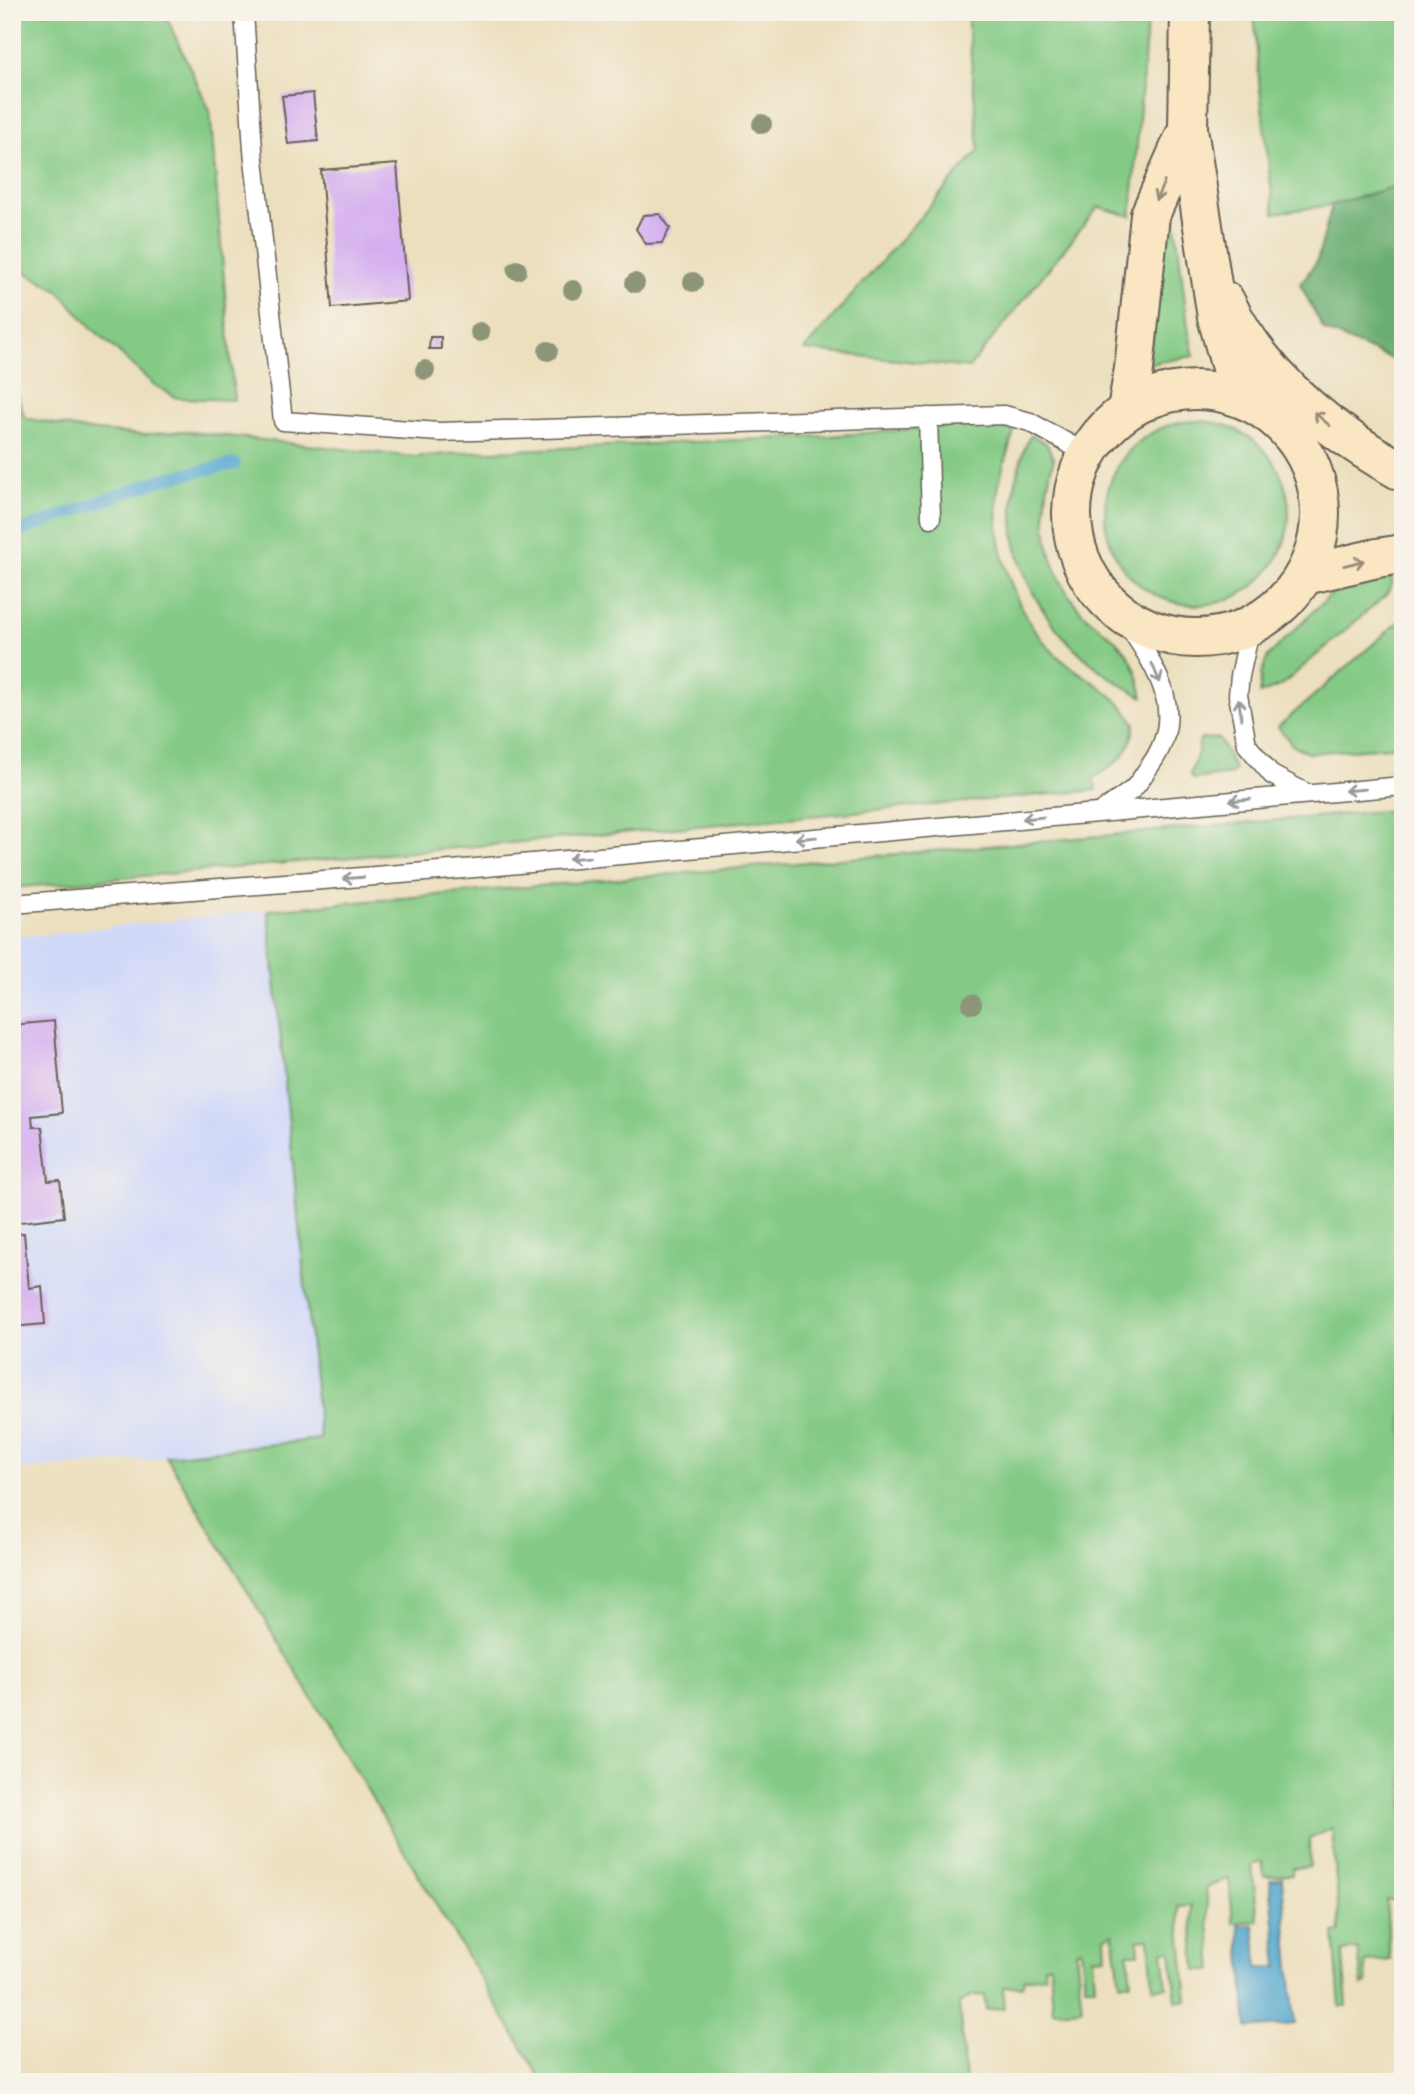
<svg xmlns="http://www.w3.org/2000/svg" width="1415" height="2094" font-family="Cardo,serif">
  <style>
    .built { fill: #d1d9f9 }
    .green { fill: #84ca85; stroke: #507350; stroke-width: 2 }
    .forest { fill: #6bae72; stroke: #446547; stroke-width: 2 }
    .water { fill: #54a7cf; stroke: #386276; stroke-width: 2 }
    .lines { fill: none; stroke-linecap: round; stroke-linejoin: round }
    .stream { stroke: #54a7cf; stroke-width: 12 }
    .building { fill: #d4adf0 }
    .service-casing { stroke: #656055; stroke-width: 21 }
    .secondary-casing { stroke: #656055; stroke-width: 42 }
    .service { stroke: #fff; stroke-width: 18 }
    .secondary { stroke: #fbe6c3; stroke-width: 38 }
    .tree { fill: #8d9579 }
    .oneway { stroke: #978b78 }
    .oneway2 { stroke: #999 }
  </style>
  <rect width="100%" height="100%" fill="#f7f3e8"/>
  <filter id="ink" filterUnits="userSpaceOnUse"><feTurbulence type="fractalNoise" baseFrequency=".0143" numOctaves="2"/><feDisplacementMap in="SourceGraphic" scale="14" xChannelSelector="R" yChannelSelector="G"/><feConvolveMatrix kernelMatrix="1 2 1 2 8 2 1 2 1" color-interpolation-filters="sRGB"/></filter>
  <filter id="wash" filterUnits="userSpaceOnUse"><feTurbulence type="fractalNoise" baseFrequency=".00686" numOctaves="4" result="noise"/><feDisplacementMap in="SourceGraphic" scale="28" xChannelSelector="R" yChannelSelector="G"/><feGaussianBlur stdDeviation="1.57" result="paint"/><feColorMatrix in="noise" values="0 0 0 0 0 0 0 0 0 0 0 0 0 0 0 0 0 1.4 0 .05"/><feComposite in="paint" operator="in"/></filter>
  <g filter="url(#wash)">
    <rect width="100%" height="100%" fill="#ecdfbe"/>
    <path class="built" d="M268 910 320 1440 151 1459 12 1470V938Z"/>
    <g class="green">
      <path d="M12 12H164L210 111 234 400 177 398 153 384 92 328 58 290 20 269 12 267Z"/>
      <path d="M967 12H1148L1131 216 1098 207 969 368 804 350 979 150Z"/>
      <path d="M1254 12H1403V184L1332 205 1274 213 1259 81Z"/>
      <path d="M1175 218 1188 328 1194 356 1148 364 1169 219Z"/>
      <path d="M12 377 25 418 85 430 144 435 182 431 415 457 470 452 829 436 987 423 1014 431C1008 454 997 479 997 503 997 557 1016 616 1055 654 1074 672 1100 683 1118 702 1125 708 1130 716 1135 723 1130 755 1120 762 1093 778L1097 790 12 888Z"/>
      <circle cx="1197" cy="513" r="92"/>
      <path d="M1031 435 1046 443 1054 458C1038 511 1043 569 1082 612 1093 624 1108 632 1119 644 1134 659 1139 677 1143 697 1060 655 996 572 1017 475 1021 461 1023 447 1031 435Z"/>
      <path d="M1392 575V585L1386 595 1282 685 1260 694 1261 674 1268 656 1326 599 1338 589 1360 578Z"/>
      <path d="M1403 618V746L1308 753 1292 745 1278 727Z"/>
      <path d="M1219 738 1235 770 1232 774 1193 779 1190 774 1197 756 1200 739Z"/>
      <path d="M1403 809V1945H1400L1395 1900H1386L1390 1960 1365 1962 1367 1983 1362 1985 1358 1949 1343 1951 1347 2007H1340L1334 1933 1340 1932 1332 1828 1309 1839 1310 1867 1292 1868V1875L1264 1876 1262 1861 1252 1865 1258 1921 1233 1923 1229 1878 1206 1888 1213 1970H1196L1191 1905 1178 1906 1187 2001H1176L1171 1951H1163L1167 1987 1153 1988 1149 1939 1138 1940 1139 1954H1128L1131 1983H1120L1113 1933 1105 1937 1106 1956 1093 1957 1095 1986H1085L1081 1949 1076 1951 1082 2009 1053 2011 1050 1964 1044 1966 1045 1976 1024 1979 1022 1986 1003 1987 1004 2008 986 2010 984 1995 971 1996 959 2004 965 2082H543L166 1456 320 1439 268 910Z"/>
    </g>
    <path class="forest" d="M1403 184V364L1324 330 1300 284 1317 261 1332 205Z"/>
    <path class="water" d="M1282 1878 1295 2024 1247 2028 1239 1926 1254 1925 1258 1967H1278L1270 1880Z"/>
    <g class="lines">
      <path class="stream" d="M12 534 166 478 235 464"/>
    </g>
    <g id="blocks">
      <g class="building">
        <path d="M313 93 318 141 288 144 282 96Z"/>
        <path d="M397 164 408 301 332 308 321 170Z"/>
        <path d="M660 214 670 228 662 243 646 244 636 229 643 215Z"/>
        <path d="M430 337H441V349H429Z"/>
        <path d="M54 1021 62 1113 32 1116 33 1127H42L48 1181 60 1180 64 1217 12 1223V1025Z"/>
        <path d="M24 1233 29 1288 42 1286 45 1324 12 1327V1234Z"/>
      </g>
    </g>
  </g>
  <g filter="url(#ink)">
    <use href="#blocks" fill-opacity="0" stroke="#656055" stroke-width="2"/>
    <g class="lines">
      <g class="service-casing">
        <g id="service">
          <path d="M244 12 253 150 283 421 439 432 1004 415 1030 422 1087 454"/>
          <path d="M928 417 931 518"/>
          <path d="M1251 626 1240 676 1238 695 1247 745 1272 775 1308 794"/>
          <path d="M1102 811C1112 804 1123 797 1133 789 1139 783 1144 774 1149 767 1191 711 1153 664 1121 615"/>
          <path d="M12 904 452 870 1403 786"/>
        </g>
      </g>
      <g class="secondary-casing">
        <g id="secondary">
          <path d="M1190 12 1188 129 1217 317 1231 368 1245 398"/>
          <path d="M1225 301C1261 376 1327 430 1399 470"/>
          <circle cx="1196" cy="514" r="124"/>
          <path d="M1127 410 1134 369 1150 215 1188 129"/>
          <path d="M1305 575 1377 558 1403 554"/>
        </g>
      </g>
      <use href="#service" class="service"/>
      <use href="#secondary" class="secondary"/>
    </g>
    <g class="tree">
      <circle cx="762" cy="124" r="10"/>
      <circle cx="517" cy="270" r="10"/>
      <circle cx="693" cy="282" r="10"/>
      <circle cx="635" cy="283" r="10"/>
      <circle cx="573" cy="290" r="10"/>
      <circle cx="480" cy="332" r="10"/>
      <circle cx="548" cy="351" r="10"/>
      <circle cx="425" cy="370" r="10"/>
      <circle cx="972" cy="1004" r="10"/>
    </g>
    <defs><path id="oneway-shaft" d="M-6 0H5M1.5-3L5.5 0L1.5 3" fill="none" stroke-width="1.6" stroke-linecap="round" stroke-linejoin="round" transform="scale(1.75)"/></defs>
    <g class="oneway">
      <use href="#oneway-shaft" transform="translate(1160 191) rotate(114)"/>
      <use href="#oneway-shaft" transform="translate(1322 419) rotate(-140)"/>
      <use href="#oneway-shaft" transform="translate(1354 563) rotate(-14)"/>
    </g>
    <g class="oneway2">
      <use href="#oneway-shaft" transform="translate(1156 673) rotate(67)"/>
      <use href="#oneway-shaft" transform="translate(1240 709) rotate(-97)"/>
      <use href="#oneway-shaft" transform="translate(1355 790) rotate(175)"/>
      <use href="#oneway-shaft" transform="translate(1240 800) rotate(175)"/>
      <use href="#oneway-shaft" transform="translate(1033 818) rotate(175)"/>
      <use href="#oneway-shaft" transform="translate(806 838) rotate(175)"/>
      <use href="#oneway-shaft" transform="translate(579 858) rotate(175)"/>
      <use href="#oneway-shaft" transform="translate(353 878) rotate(176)"/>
    </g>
  </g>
  <rect width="1415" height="2094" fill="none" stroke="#f7f3e8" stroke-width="42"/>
</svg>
